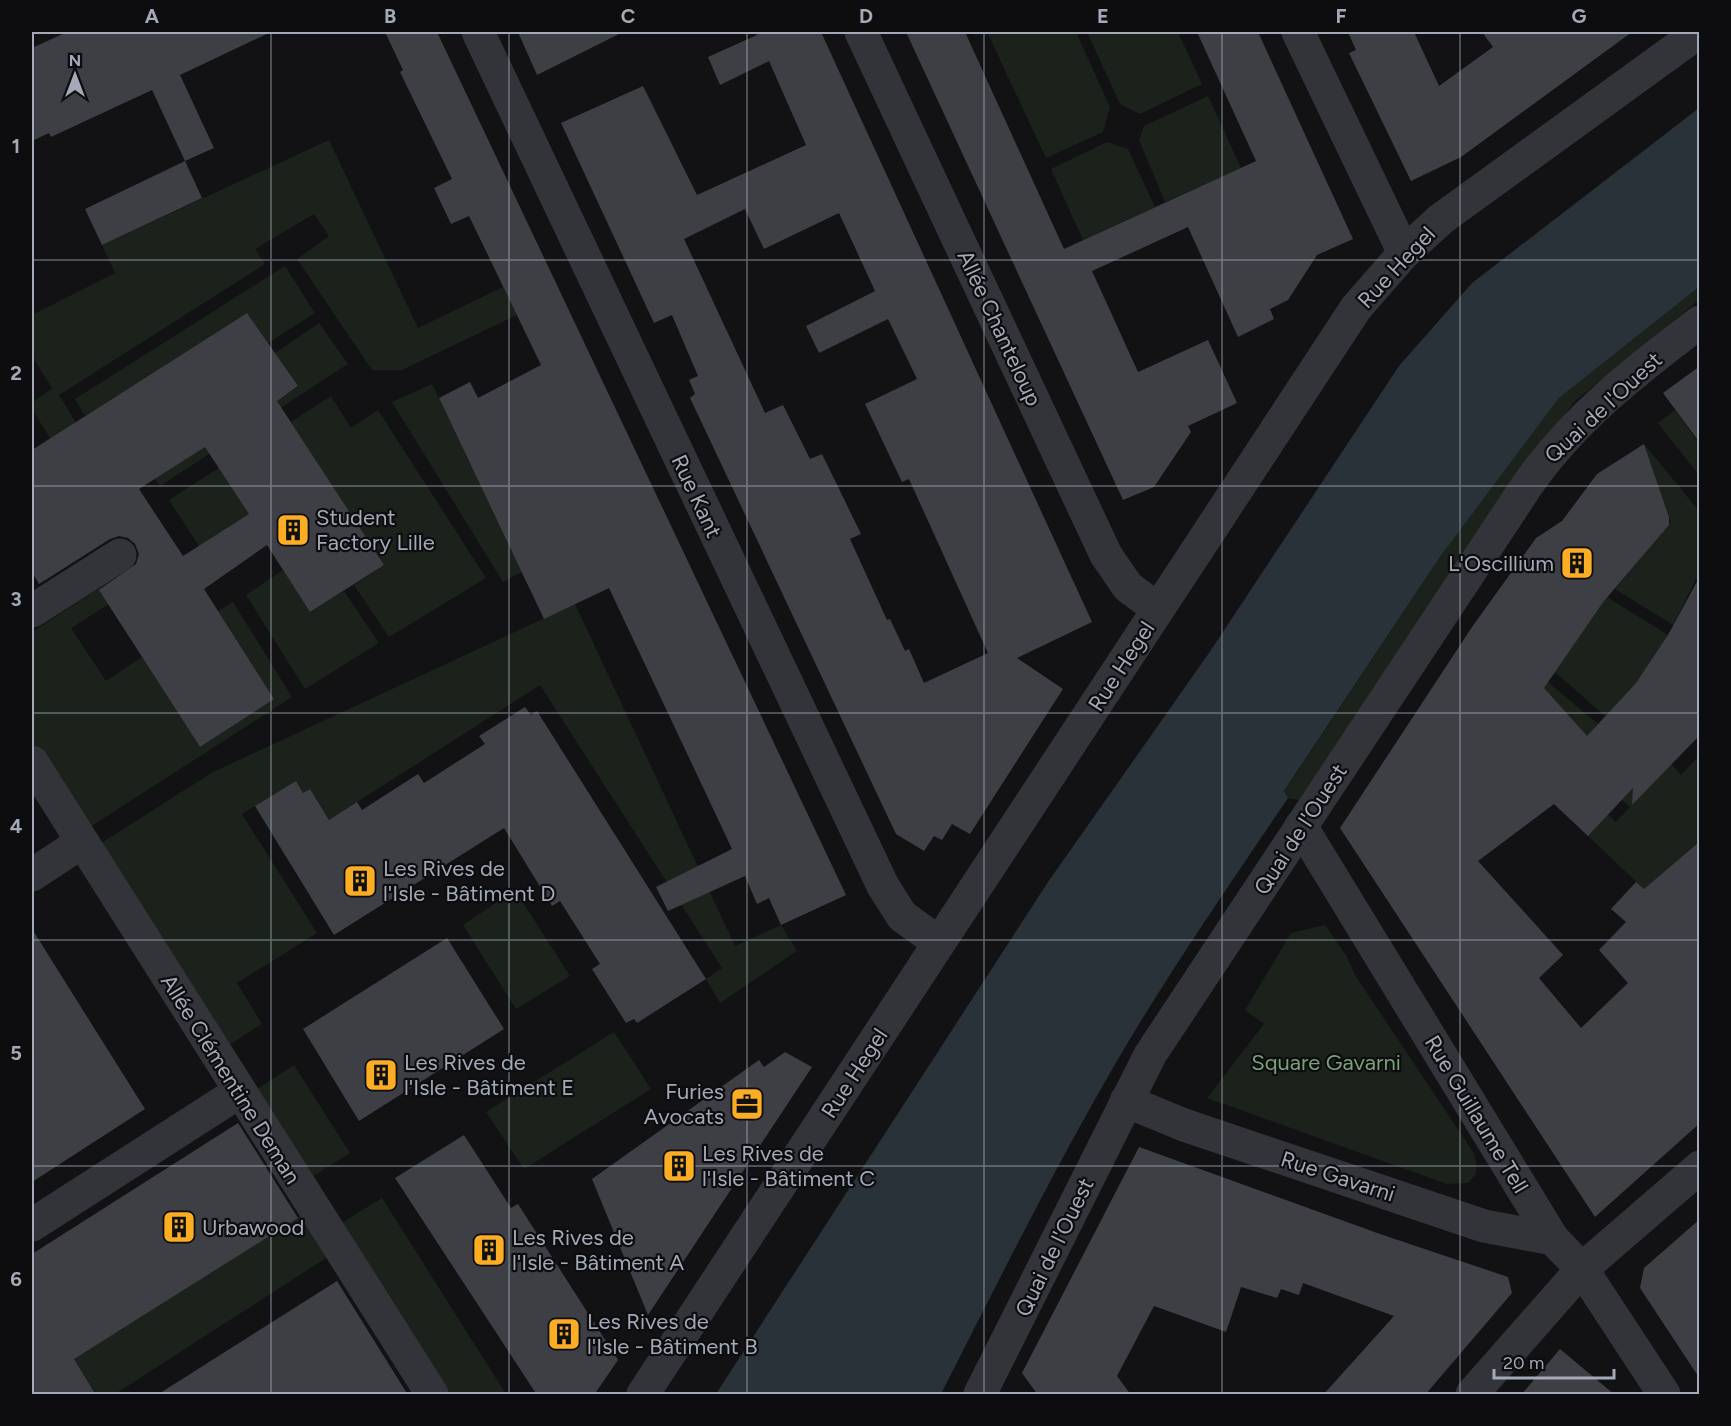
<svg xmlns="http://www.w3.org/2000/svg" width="1731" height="1426" font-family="Figtree,sans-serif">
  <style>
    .green { fill: #1a221b }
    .water { fill: #283238 }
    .building { fill: #3e3f44; fill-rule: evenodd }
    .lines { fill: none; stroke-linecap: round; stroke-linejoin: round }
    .minor { stroke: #333439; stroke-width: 33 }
    .grid { fill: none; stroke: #a3a9b6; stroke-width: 1.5; stroke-opacity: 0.55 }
    .labels { text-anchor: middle; stroke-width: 4.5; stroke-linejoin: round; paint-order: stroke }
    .street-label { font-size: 22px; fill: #a3a9b6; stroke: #0d0d0f }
    .poi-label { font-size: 22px; fill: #a3a9b6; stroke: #0d0d0f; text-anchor: start }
    .park-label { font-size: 22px; fill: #79a27a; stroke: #0d0d0f }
    .neatline { fill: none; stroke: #a3a9b6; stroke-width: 2 }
    .grid-label { font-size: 20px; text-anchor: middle; font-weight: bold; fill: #a3a9b6 }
  </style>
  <rect width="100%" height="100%" fill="#121214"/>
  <g class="green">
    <path d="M987 32H1076L1110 107 1103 132 1046 158Z"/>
    <path d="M1087 32H1178L1202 84 1140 114 1120 104Z"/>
    <path d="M1208 96 1241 168 1165 202 1139 140 1144 126Z"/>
    <path d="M329 140 418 328 503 287 517 315 402 370H372L297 259 329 236 314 214 255 249 265 264 59 395 84 436 59 453 32 409V403L52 388 32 356V315L115 273 102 245Z"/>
    <path d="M1107 142 1128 149 1155 207 1083 240 1051 169Z"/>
    <path d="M285 266 315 313 268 343 247 313 85 416 75 399Z"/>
    <path d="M1699 287V300L1574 402 1299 800 1288 798 1284 792 1440 557 1559 398Z"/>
    <path d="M319 323 348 364 160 486 155 479 298 387 275 353Z"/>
    <path d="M432 384 522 572 503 582 392 402Z"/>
    <path d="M331 396 351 428 378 410 486 578 389 637 354 585 384 565 296 431 249 514 199 546 169 500Z"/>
    <path d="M1675 410 1699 443V475L1658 423Z"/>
    <path d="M1644 444 1699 511V582L1696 579 1673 625 1615 589 1671 522Z"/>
    <path d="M129 569 139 585 71 628 106 681 142 657 200 747 274 699 218 611 233 602 292 697 87 829 32 742V632Z"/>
    <path d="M283 570 310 612 344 591 379 643 305 689 246 595Z"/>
    <path d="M1607 597 1668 635 1636 683 1606 717 1555 672Z"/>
    <path d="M575 604 735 946 781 925 797 951 720 1003 706 979 722 968 540 685 329 820 310 789 303 793 296 781 242 814 317 933 237 983 262 1024 227 1046 98 845 213 772Z"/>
    <path d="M1548 682 1598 724 1587 736 1516 726Z"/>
    <path d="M1699 756V841L1644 889 1588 836 1608 814 1616 822 1630 807 1622 800 1656 764H1671L1681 775Z"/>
    <path d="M515 890 570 976 516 1009 463 925Z"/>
    <path d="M1325 925 1346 955 1355 975 1473 1152C1478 1165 1479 1173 1468 1183L1447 1184 1207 1098 1264 1024 1245 1010 1291 933Z"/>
    <path d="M614 1032 651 1089 524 1169 486 1112Z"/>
    <path d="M294 1065 350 1153 313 1176 257 1089Z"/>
    <path d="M246 1117 334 1253 115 1394H96L50 1321 117 1332 300 1216 240 1122Z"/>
    <path d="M382 1198 506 1394H448L340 1224Z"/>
  </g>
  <path class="water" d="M1699 108V287L1559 398 1440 557 1284 791 1288 798C1232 881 1175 963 1124 1049 1058 1161 1000 1278 941 1394H716L1048 882 1209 653 1399 366 1472 283Z"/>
  <g class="building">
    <path d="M67 32H271L180 75 214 148 185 161 152 90 51 137 49 133 32 141V48Z"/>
    <path d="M385 32H437L846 895 781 925 769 898 757 904 745 876 668 911 656 887 732 849 609 588 544 619 439 398 470 382 478 398 541 365 469 216 451 224 434 188 452 179 400 72 403 70Z"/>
    <path d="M518 32H623L537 75Z"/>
    <path d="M756 32H821L1092 622 1017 658 1063 689 970 834 952 824 942 840 934 836 924 851 896 834 690 398 695 394 689 380 698 376 672 315 654 323 561 123 643 86 697 195 806 145 769 61 720 85 708 57 757 35ZM745 209 764 249 839 213 875 291 806 326 819 353 888 319 917 379 865 404 902 482 909 479 988 653 924 683 909 649 905 651 890 619 887 620 850 539 861 534 822 454 810 459 783 405 765 413 684 239Z"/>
    <path d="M906 32H965L1064 249 1256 161 1197 32H1258L1353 239 1317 255 1288 300 1270 309 1274 319 1238 337 1188 227 1092 271 1138 372 1208 340 1237 403 1188 426 1191 432 1154 487 1123 500Z"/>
    <path d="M1348 32H1414L1439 86 1493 47 1482 32H1632L1461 157 1411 181 1349 53 1356 50Z"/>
    <path d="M185 161 202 198 102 245 85 209Z"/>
    <path d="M247 313 298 386 277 401 384 565 310 612 267 545 204 589 274 699 200 747 99 590 136 564 139 554 135 544 128 538 119 536 110 539 39 584 32 572V450ZM205 447 249 514 183 556 139 489Z"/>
    <path d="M1700 366V443L1663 393Z"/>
    <path d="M1644 444 1669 517V525L1604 601 1544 688 1587 736 1636 683 1668 635 1700 576V735L1632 805 1633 788 1588 836 1554 804 1478 861 1563 955 1539 978 1581 1028 1628 983 1599 950 1626 922 1611 909 1636 882 1644 889 1700 841V1123L1595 1217 1340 828 1472 627 1536 538 1562 521 1597 474Z"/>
    <path d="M525 707 531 715 537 711 706 979 637 1023 634 1019 626 1023 592 969 600 964 560 901 552 906 504 828 334 935 255 806 296 781 303 793 310 789 329 820 357 802 362 810 418 774 424 783 485 744 479 736Z"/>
    <path d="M32 929 145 1109 32 1182Z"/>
    <path d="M447 938 504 1029 359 1121 303 1029Z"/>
    <path d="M785 1052 812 1067 648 1315 592 1179 759 1060 764 1067Z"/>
    <path d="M238 1123 298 1218 74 1359 96 1395H32V1254Z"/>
    <path d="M464 1135 511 1208 518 1204 618 1360 594 1395H537L395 1178Z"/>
    <path d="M1139 1147 1380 1234 1508 1277 1512 1293 1425 1395H1323L1394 1316 1303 1283 1299 1295 1281 1289 1277 1298 1241 1287 1226 1332 1154 1306 1117 1376 1131 1395H1038L1022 1373Z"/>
    <path d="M1700 1219V1379L1640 1288 1644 1268Z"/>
    <path d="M337 1281 408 1395H157Z"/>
    <path d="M1560 1349 1615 1395H1521Z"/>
  </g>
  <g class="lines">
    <g class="minor">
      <path d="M478 32 883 886 902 916 938 942"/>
      <path d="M861 32 1106 555 1128 587 1158 609"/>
      <path d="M1298 32 1404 253"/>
      <path d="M32 611 120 555"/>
      <path d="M32 762 432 1394"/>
      <path d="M1301 826 1553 1239 1582 1269 1664 1394"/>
      <path d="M32 875 82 842"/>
      <path d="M1126 1101 1184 1125 1484 1226 1553 1239"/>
      <path d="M32 1225 239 1092"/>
      <path d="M643 1394 1356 308 1404 253 1441 219 1699 32"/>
      <path d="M980 1394 1150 1055 1526 487C1572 420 1636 370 1700 322"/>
      <path d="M1472 1394 1582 1269 1700 1167"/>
    </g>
  </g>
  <path class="grid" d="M271 32V1394M509 32V1394M747 32V1394M984 32V1394M1222 32V1394M1460 32V1394M32 260H1700M32 486H1700M32 713H1700M32 940H1700M32 1166H1700"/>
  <defs>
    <g id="building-square" transform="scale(1.725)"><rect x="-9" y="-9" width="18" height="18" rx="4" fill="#fbad23" stroke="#0d0d0f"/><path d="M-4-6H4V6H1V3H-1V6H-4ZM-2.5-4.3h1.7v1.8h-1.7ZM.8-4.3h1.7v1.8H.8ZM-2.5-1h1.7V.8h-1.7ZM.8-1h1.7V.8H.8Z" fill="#111"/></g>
    <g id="office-square" transform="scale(1.725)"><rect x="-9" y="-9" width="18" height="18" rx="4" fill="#fbad23" stroke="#0d0d0f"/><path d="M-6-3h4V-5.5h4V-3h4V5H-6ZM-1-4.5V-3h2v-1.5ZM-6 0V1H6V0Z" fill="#111"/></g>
  </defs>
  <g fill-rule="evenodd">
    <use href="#building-square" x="293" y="530"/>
    <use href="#building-square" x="1577" y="563"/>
    <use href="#building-square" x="360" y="881"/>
    <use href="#building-square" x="381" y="1075"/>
    <use href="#office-square" x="747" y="1104"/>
    <use href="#building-square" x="679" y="1166"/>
    <use href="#building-square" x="179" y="1227"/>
    <use href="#building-square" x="489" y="1250"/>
    <use href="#building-square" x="564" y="1334"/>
  </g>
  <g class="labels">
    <g class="street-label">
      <text transform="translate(1396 267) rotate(-47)" y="8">Rue Hegel</text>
      <text transform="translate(1000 328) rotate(65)" y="8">Allée Chanteloup</text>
      <text transform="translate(1603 407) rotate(-43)" y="8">Quai de l'Ouest</text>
      <text transform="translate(697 496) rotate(65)" y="8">Rue Kant</text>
      <text transform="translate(1121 666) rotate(-57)" y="8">Rue Hegel</text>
      <text transform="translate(1300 829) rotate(-57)" y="8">Quai de l'Ouest</text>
      <text transform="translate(854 1073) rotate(-57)" y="8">Rue Hegel</text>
      <text transform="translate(231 1079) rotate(58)" y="8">Allée Clémentine Deman</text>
      <text transform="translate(1477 1114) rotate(59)" y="8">Rue Guillaume Tell</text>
      <text transform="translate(1338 1176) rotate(18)" y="8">Rue Gavarni</text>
      <text transform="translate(1054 1247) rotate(-64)" y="8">Quai de l'Ouest</text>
    </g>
    <g class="poi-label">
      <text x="316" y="525">Student<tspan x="316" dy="25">Factory Lille</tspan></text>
      <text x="1554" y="571" text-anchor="end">L'Oscillium</text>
      <text x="383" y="876">Les Rives de<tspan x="383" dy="25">l'Isle - Bâtiment D</tspan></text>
      <text x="404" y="1070">Les Rives de<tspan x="404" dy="25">l'Isle - Bâtiment E</tspan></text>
      <text x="724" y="1099" text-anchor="end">Furies<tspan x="724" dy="25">Avocats</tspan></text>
      <text x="702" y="1161">Les Rives de<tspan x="702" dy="25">l'Isle - Bâtiment C</tspan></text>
      <text x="202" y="1235">Urbawood</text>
      <text x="512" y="1245">Les Rives de<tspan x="512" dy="25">l'Isle - Bâtiment A</tspan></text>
      <text x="587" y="1329">Les Rives de<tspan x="587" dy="25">l'Isle - Bâtiment B</tspan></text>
    </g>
    <g class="park-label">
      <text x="1326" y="1070">Square Gavarni</text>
    </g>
  </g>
  <rect width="1731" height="1426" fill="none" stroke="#0d0d0f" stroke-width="66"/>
  <g transform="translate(75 75)" stroke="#0d0d0f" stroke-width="4.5" paint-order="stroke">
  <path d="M0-4.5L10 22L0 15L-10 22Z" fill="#a3a9b6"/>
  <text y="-9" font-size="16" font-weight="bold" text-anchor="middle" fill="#a3a9b6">N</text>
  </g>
  <path d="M1494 1369v9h120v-9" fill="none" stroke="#a3a9b6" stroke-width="3"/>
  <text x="1503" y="1369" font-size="18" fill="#a3a9b6" stroke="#0d0d0f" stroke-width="4.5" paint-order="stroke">20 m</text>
  <rect x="33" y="33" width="1665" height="1360" class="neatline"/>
  <g class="grid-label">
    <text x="152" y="23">A</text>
    <text x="390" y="23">B</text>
    <text x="628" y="23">C</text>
    <text x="866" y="23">D</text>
    <text x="1103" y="23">E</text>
    <text x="1341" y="23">F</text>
    <text x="1579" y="23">G</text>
    <text x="16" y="153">1</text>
    <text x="16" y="380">2</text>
    <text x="16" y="606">3</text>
    <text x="16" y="833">4</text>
    <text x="16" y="1060">5</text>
    <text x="16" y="1286">6</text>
  </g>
</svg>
